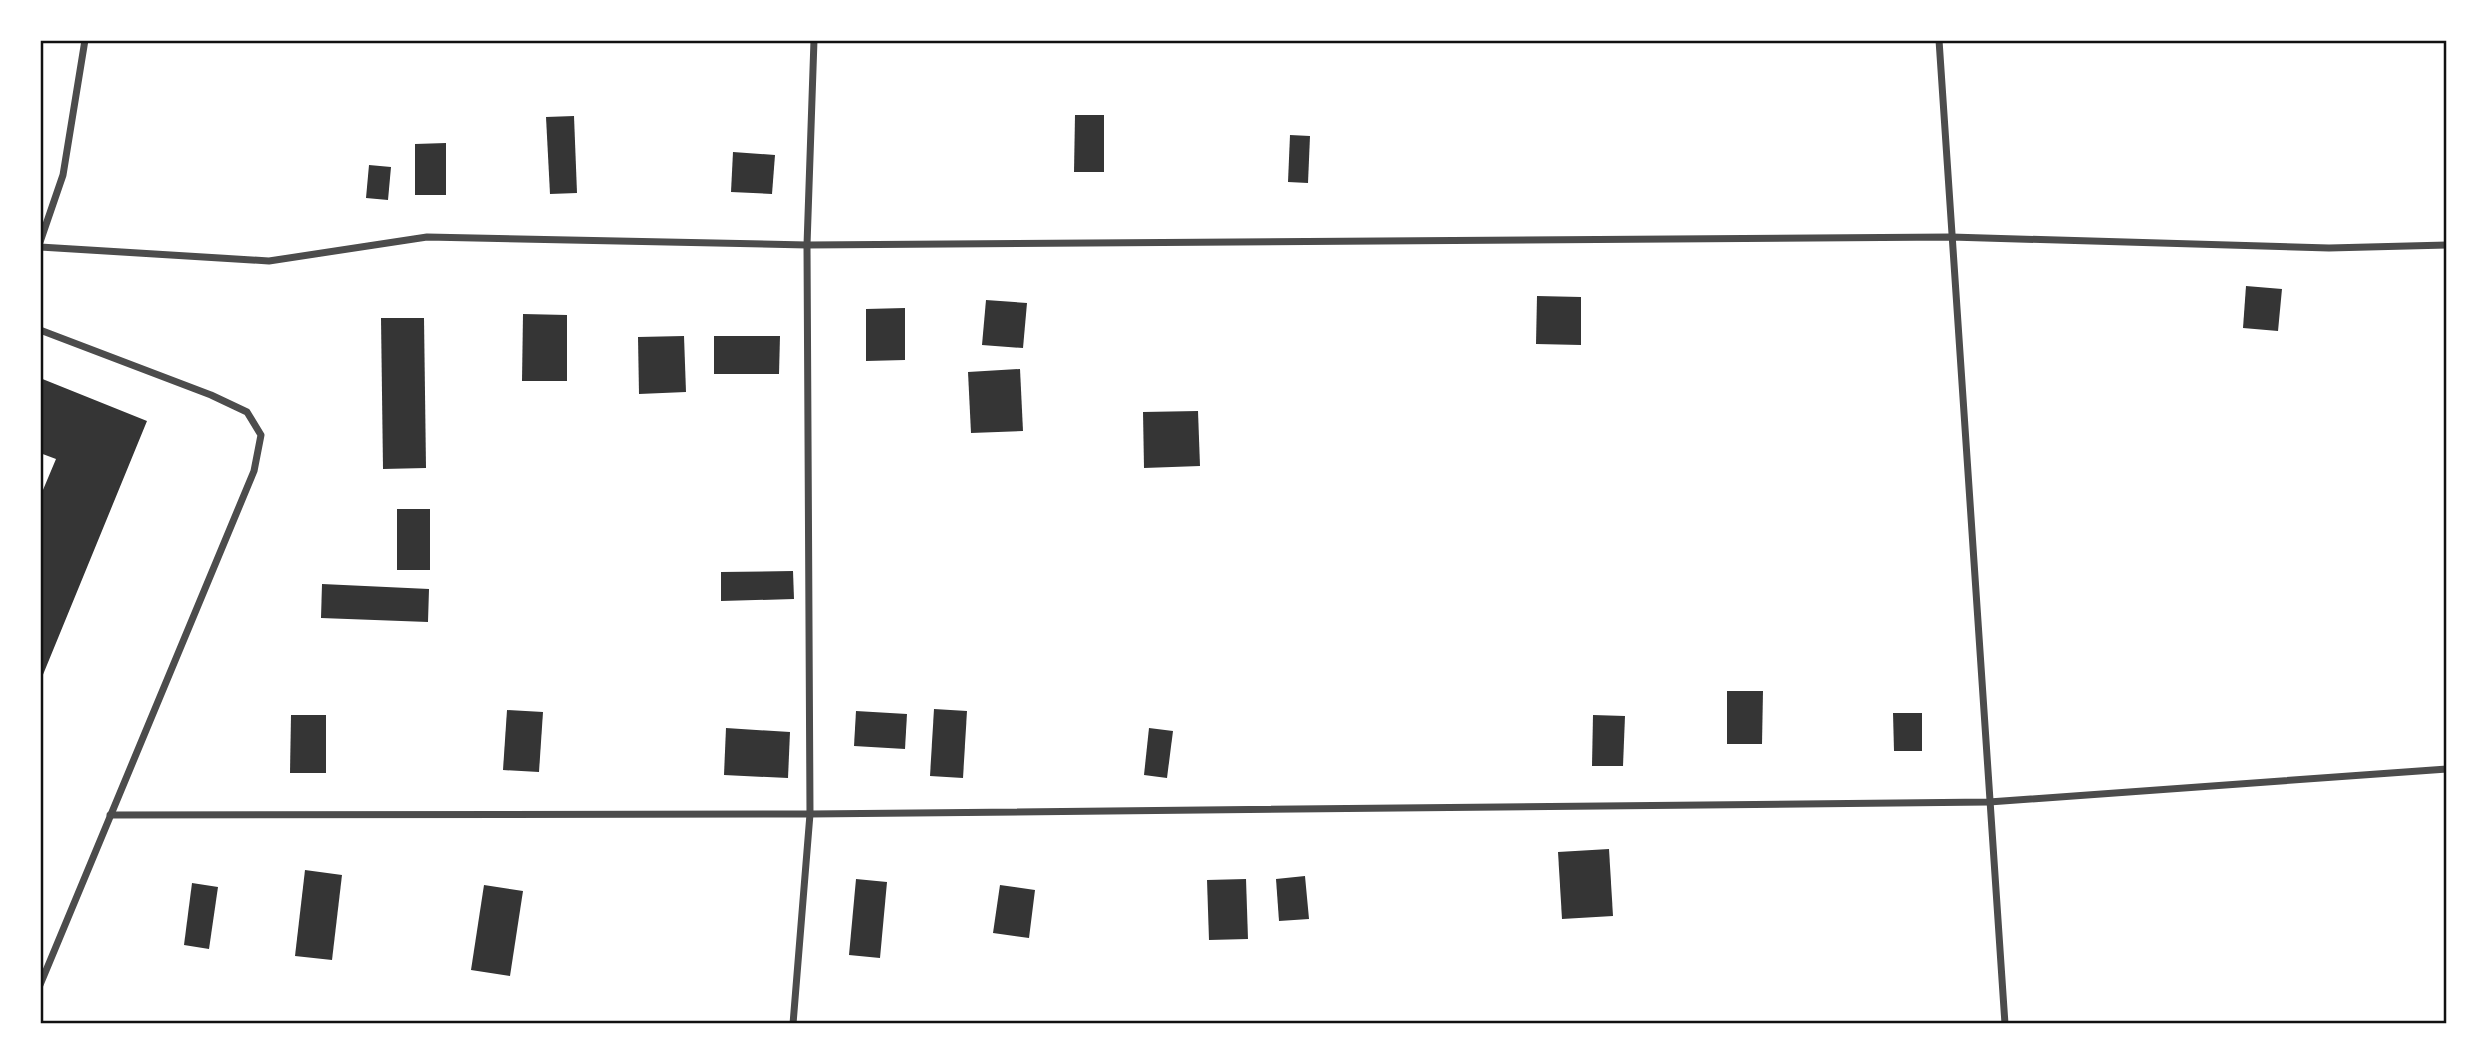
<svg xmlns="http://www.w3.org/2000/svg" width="2487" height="1064" font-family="'DejaVu Sans',sans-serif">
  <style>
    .building { fill: #353535 }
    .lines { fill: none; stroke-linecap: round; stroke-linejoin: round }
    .minor { stroke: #4c4c4c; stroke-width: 7 }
    .neatline { fill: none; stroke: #111; stroke-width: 2.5 }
  </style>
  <rect width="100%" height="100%" fill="#fff"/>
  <g class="building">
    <path d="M1075 115H1104V172H1074Z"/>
    <path d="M574 116 577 193 550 194 546 117Z"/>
    <path d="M1290 135 1310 136 1308 183 1288 182Z"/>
    <path d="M446 143V195H415V144Z"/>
    <path d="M733 152 775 155 772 194 731 192Z"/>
    <path d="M369 165 391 167 388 200 366 198Z"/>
    <path d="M2246 286 2282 289 2278 331 2243 328Z"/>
    <path d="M1537 296 1581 297V345L1536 344Z"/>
    <path d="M986 300 1027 303 1023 348 982 345Z"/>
    <path d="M905 308V360L866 361V309Z"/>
    <path d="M523 314 567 315V381H522Z"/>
    <path d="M381 318H424L426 468 383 469Z"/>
    <path d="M684 336 686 392 639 394 638 337Z"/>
    <path d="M714 336H780L779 374H714Z"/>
    <path d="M1020 369 1023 431 971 433 968 372Z"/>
    <path d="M40 378 147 421 40 682V497L56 459 40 453Z"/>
    <path d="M1198 411 1200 466 1144 468 1143 412Z"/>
    <rect x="397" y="509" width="33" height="61"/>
    <path d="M793 571 794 599 721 601V572Z"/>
    <path d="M322 584 429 589 428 622 321 618Z"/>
    <path d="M1727 691H1763L1762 744H1727Z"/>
    <path d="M934 709 967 711 963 778 930 776Z"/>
    <path d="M507 710 543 712 539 772 503 770Z"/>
    <path d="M856 711 907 714 905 749 854 746Z"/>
    <path d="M1893 713H1922V751H1894Z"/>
    <path d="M291 715H326V773H290Z"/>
    <path d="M1593 715 1625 716 1623 766H1592Z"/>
    <path d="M726 728 790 732 788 778 724 775Z"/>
    <path d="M1149 728 1173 731 1167 778 1144 775Z"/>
    <path d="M1609 849 1613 916 1562 919 1558 852Z"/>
    <path d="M305 870 342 875 332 960 295 956Z"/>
    <path d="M1305 876 1309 919 1279 921 1276 879Z"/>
    <path d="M856 879 887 882 880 958 849 955Z"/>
    <path d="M1246 879 1248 939 1209 940 1207 880Z"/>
    <path d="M192 883 218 887 209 949 184 945Z"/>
    <path d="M484 885 523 891 510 976 471 970Z"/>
    <path d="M1000 885 1035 890 1029 938 993 933Z"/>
  </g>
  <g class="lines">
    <g class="minor">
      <path d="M1939 40 2005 1024"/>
      <path d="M40 242 63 175 85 40"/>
      <path d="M40 247 269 261 427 237 807 245 1951 237 2329 248 2447 245"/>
      <path d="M40 330 211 395 247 412 261 435 254 471 40 985"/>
      <path d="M110 815 810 814 1989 802 2447 769"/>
      <path d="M793 1024 810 814 807 245 814 40"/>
    </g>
  </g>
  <rect width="2487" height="1064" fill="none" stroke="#ffffff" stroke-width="84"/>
  <rect x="42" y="42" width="2403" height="980" class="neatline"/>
</svg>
